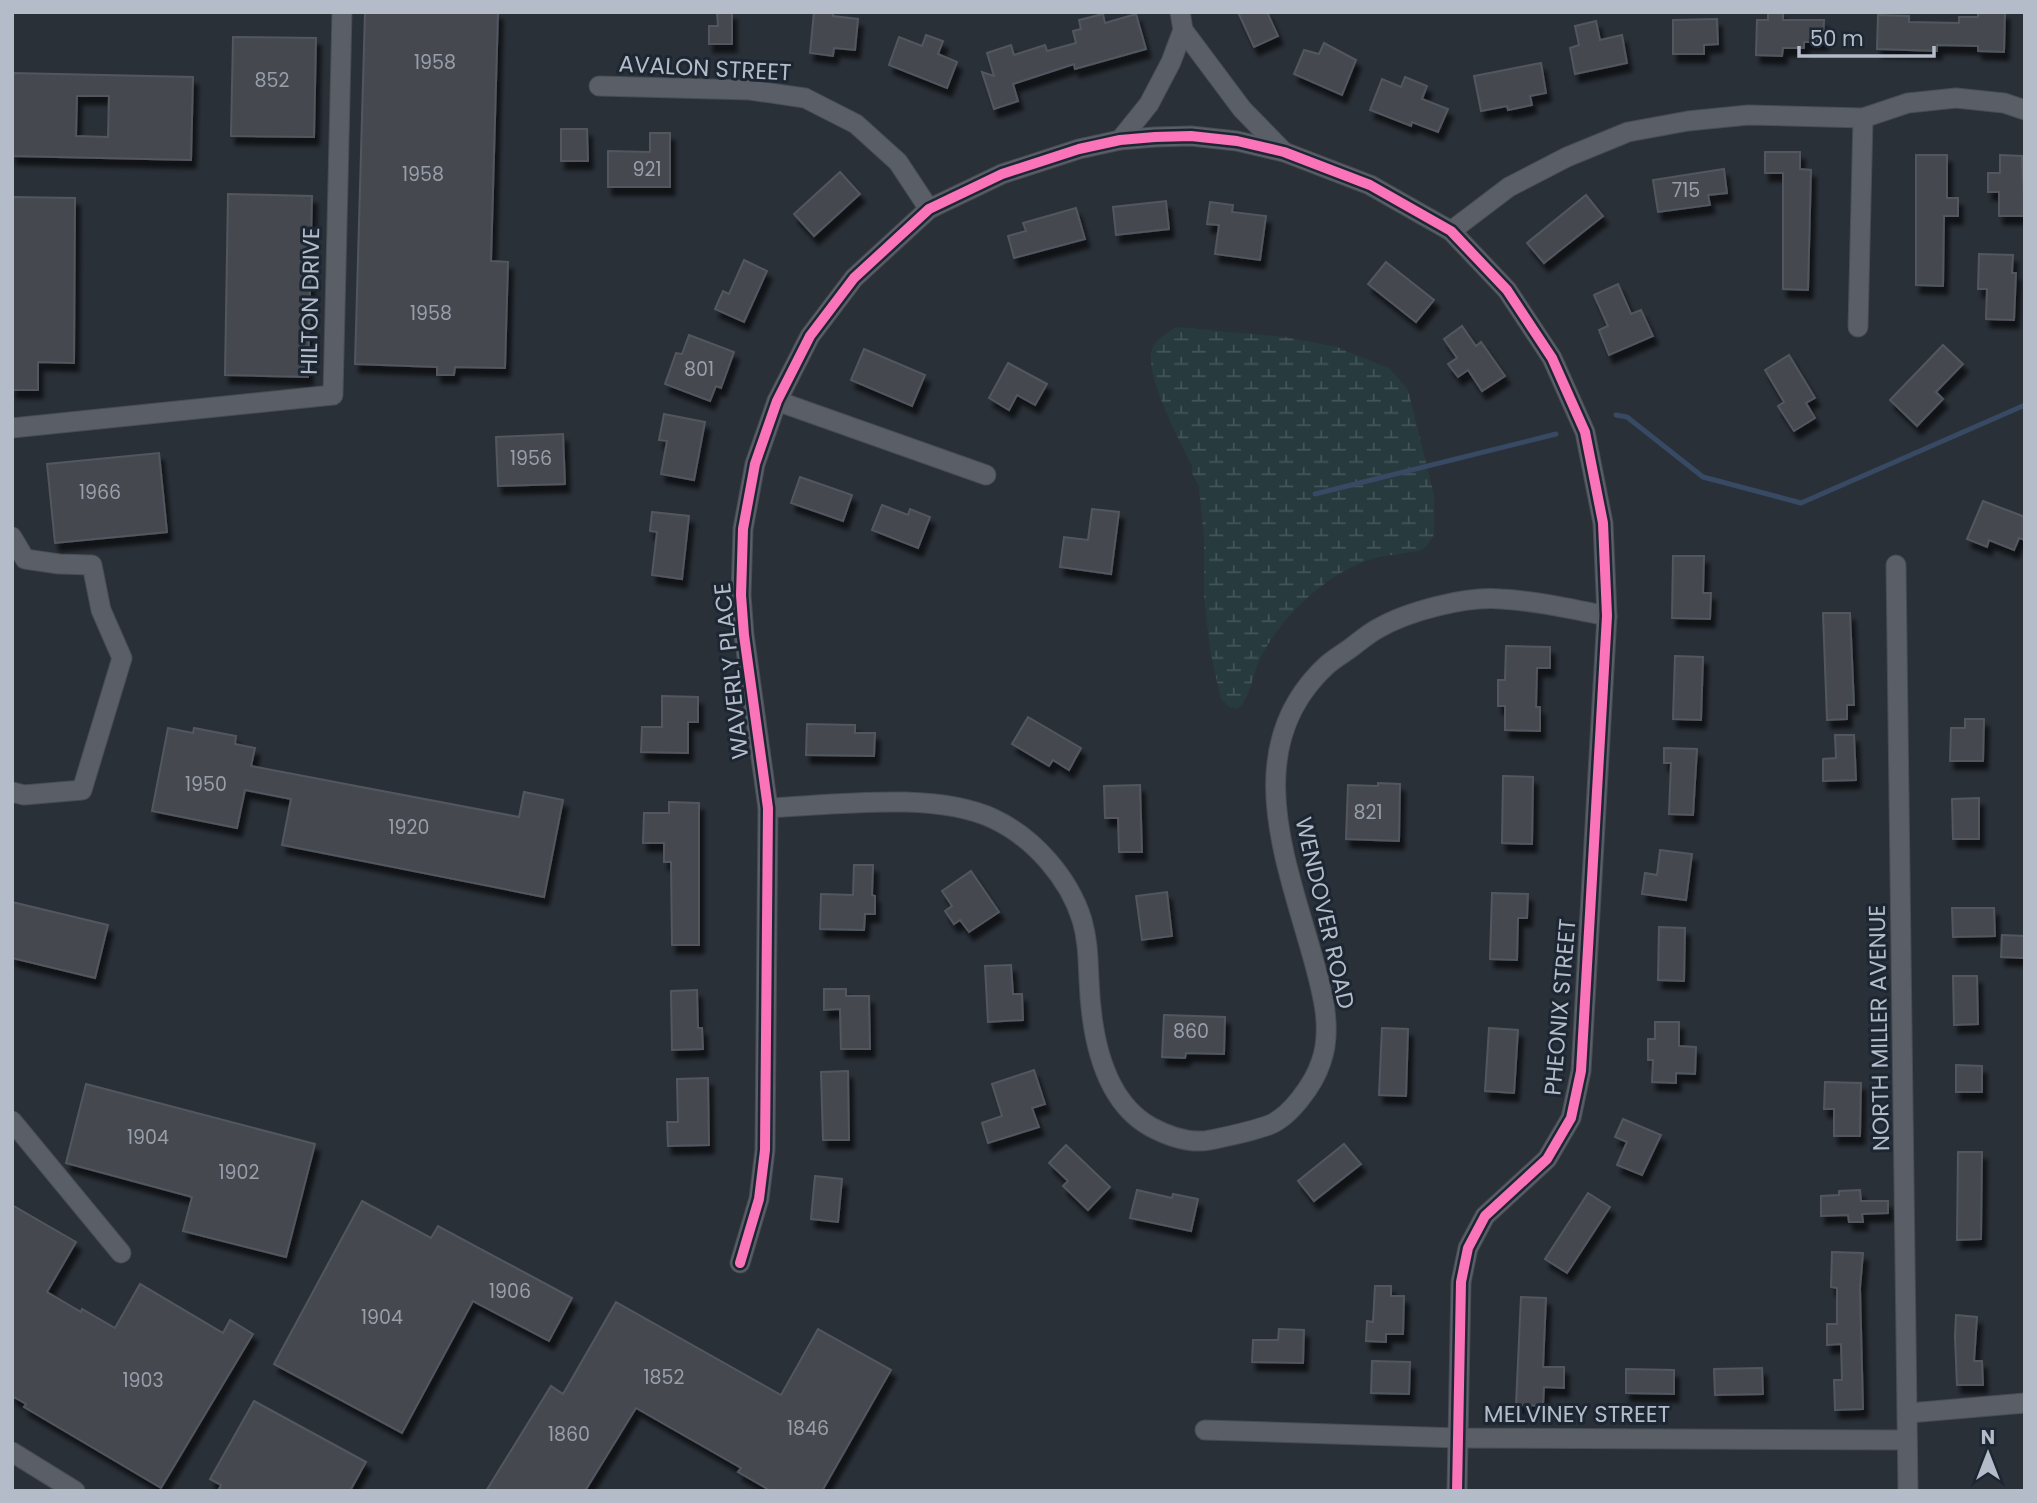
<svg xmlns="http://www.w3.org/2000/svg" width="2037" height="1503" font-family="Poppins,sans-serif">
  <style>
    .wetland { fill: url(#wetland-marsh) }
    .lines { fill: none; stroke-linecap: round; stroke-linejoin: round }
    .stream { stroke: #384963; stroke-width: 5 }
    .building { fill: #444950; stroke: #52575f; stroke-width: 2; fill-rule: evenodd; filter: url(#shadow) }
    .street-casing { stroke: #484c53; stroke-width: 21 }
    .street { stroke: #5a5e66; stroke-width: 19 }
    .cycleway-casing { stroke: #1d2633; stroke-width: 15 }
    .cycleway { stroke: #fb73b8; stroke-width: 10 }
    .labels { text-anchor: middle; stroke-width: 6; stroke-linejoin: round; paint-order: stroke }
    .number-label { font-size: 19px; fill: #989fab }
    .street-label { font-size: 23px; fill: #b4bcc9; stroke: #1d2633 }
  </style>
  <defs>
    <pattern id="wetland-marsh" width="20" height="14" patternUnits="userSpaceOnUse" patternTransform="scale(1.75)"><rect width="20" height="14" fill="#273a3e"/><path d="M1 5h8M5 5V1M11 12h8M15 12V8" fill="none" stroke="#445559"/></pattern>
    <filter id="shadow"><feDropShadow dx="4.5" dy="8" stdDeviation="2" flood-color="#0009"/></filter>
  </defs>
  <rect width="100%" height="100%" fill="#2a3038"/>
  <path class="wetland" d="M1176 327 1285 337 1337 347 1390 369 1408 390 1434 495V535L1426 547 1419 551C1402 554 1382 555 1366 561 1322 577 1279 619 1259 661 1252 676 1250 700 1237 709L1229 707 1221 699 1210 650 1204 597V538L1199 486 1192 473V466C1180 441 1144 375 1152 349 1156 339 1167 333 1176 327Z"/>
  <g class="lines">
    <g class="stream">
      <path d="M1616 415 1627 417 1703 477 1801 503 2025 405"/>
      <path d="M1315 494 1556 434"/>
    </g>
  </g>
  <g class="building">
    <path d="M365 12H498L491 261 508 262 505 368 455 367 454 375H437V367L355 364Z"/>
    <path d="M717 12H732V44H709V26H718Z"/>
    <path d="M814 12H833V16L858 19 855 50 834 48 833 56 810 53Z"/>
    <path d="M1238 12H1267L1278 36 1254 47Z"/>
    <path d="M1768 12H1783V20H1824L1823 42H1804V48H1783L1782 56 1756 55 1757 20H1768Z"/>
    <path d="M1978 12H2005L2004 52 1978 51V46L1937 45V51L1877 49 1878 15 1909 16V22L1959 23V17H1978Z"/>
    <path d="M1103 14 1105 23 1136 14 1146 49 1075 69 1074 64 1013 84 1018 101 994 109 982 72 994 76 987 53 1011 45 1014 55 1045 45 1047 51 1076 43 1073 31 1081 29 1079 20Z"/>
    <path d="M1717 19 1718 44 1704 45V54H1673V20Z"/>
    <path d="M1596 21 1600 40 1622 35 1627 63 1575 74 1570 48 1579 45 1575 26Z"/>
    <path d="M926 35 943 41 938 54 957 62 947 88 889 65 899 37 922 46Z"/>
    <path d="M233 37 316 38 314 137 231 136Z"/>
    <path d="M1324 43 1356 60 1342 95 1294 74 1304 50 1319 54Z"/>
    <path d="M1541 63 1546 93 1530 96 1532 105 1508 110 1507 106 1481 111 1474 76Z"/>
    <path d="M12 73 193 77 191 160 12 156ZM77 96H109L108 137 76 136Z"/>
    <path d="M1405 77 1427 86 1422 99 1448 109 1438 132 1412 122 1411 126 1370 110 1382 79 1401 87Z"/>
    <path d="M561 129H587L588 161H561Z"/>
    <path d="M650 133H670V187H608V151L650 152Z"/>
    <path d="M1765 152H1800V169L1811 170 1808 290 1783 289V173H1765Z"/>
    <path d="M1916 155H1947V198H1958V216H1944L1943 286 1916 285Z"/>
    <path d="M2000 155 2022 156 2025 216H1999V192H1988V173H2000Z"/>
    <path d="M1724 169 1727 193 1708 195 1710 205 1658 212 1653 180Z"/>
    <path d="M840 172 860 194 814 236 794 214Z"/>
    <path d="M228 194 312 196 308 377 225 375Z"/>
    <path d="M1586 195 1603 216 1544 263 1527 243Z"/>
    <path d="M12 197 75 198 74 363 38 362V390H12Z"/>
    <path d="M1166 201 1169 229 1116 235 1113 207Z"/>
    <path d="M1210 202 1233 205 1232 212 1266 216 1260 260 1215 254 1219 225 1207 224Z"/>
    <path d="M1076 208 1085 239 1014 258 1008 236 1026 231 1023 223Z"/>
    <path d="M1979 254 2013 255 2012 273H2016L2014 320 1986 319 1987 289H1978Z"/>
    <path d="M744 260 767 271 744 322 715 309 723 291 729 294Z"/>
    <path d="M1386 262 1434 300 1416 322 1368 284Z"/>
    <path d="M1618 284 1631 314 1641 310 1653 336 1609 355 1599 330 1608 326 1594 295Z"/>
    <path d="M1462 326 1476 346 1481 342 1505 376 1482 391 1468 370 1458 377 1448 364 1457 358 1444 339Z"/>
    <path d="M689 335 734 352 721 388 716 386 710 401 665 384 676 353 682 354Z"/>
    <path d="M1943 345 1963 364 1936 392 1943 399 1917 426 1890 400Z"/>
    <path d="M864 349 925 375 912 406 851 380Z"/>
    <path d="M1789 355 1815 398 1806 403 1815 418 1794 431 1778 406 1784 402 1765 370Z"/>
    <path d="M1008 363 1047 384 1035 405 1017 395 1009 410 989 398Z"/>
    <path d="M664 414 705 422 694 480 661 474 667 441 659 440Z"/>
    <path d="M563 434 565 484 498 486 496 437Z"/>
    <path d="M159 453 167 532 55 543 47 464Z"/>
    <path d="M800 477 852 495 843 521 791 503Z"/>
    <path d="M1983 501 2025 517V540L2019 538 2014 550 1989 540 1987 547 1967 539Z"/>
    <path d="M882 505 908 515 910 509 930 517 918 548 872 530Z"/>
    <path d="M1092 509 1119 512 1111 574 1060 567 1064 537 1088 540Z"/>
    <path d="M652 512 689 516 682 579 652 575 657 532 650 531Z"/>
    <path d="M1673 556H1704L1703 593H1711L1710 619 1672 618Z"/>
    <path d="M1823 613H1850L1854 705H1847V719L1827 720Z"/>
    <path d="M1506 646 1550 647V668H1537L1536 707H1540V731L1505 730V706H1498V680H1505Z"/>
    <path d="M1675 656 1703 657 1701 720 1673 719Z"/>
    <path d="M662 696 698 697V722H688V753L641 752 642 727H662Z"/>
    <path d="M1028 717 1081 748 1069 770 1053 760 1049 766 1012 744Z"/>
    <path d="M1965 719H1984L1983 761H1950L1951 728H1965Z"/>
    <path d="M807 724 855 725V733H875L874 756 806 755Z"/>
    <path d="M168 728 193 733 194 728 236 736 235 744 255 748 251 766 519 817 524 792 563 800 544 897 282 845 291 799 245 790 237 828 152 811Z"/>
    <path d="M1835 735H1854L1856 780 1823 781V759L1836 758Z"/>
    <path d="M1664 748 1697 749 1693 815 1669 814 1671 763H1664Z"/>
    <path d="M1503 776 1533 777 1532 844 1502 843Z"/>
    <path d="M1378 783 1400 784 1399 841 1346 839 1348 785 1378 786Z"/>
    <path d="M1140 785 1142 852H1119L1118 818H1105L1104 786Z"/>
    <path d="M1979 798V839H1953L1952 799Z"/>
    <path d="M669 802 699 803V945H672L671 862H664V843H643L644 813H669Z"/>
    <path d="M1660 850 1692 854 1686 900 1642 894 1645 873 1657 875Z"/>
    <path d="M854 865H873L872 895 875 896V914H865L864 930 820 929 821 894 853 895Z"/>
    <path d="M971 871 999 912 969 932 960 920 954 924 945 911 952 906 942 891Z"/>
    <path d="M1167 892 1172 936 1142 940 1136 896Z"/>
    <path d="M1492 893 1528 894 1527 918H1518L1517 960 1490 959Z"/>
    <path d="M12 902 108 925 95 978 12 958Z"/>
    <path d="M1952 908H1994L1995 936 1953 937Z"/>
    <path d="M1659 927 1685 928 1684 981 1658 980Z"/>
    <path d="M2002 935 2025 936 2024 958 2001 957Z"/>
    <path d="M1011 965 1013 994H1022L1023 1020 988 1022 985 966Z"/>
    <path d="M1953 976H1977L1978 1024 1954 1025Z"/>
    <path d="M824 989H846V996H869L870 1049H841L840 1009 824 1010Z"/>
    <path d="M697 990 698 1028H702L703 1049 672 1050 671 991Z"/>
    <path d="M1164 1015 1225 1017 1224 1054 1186 1053 1185 1058 1162 1057Z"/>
    <path d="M1655 1022H1679V1046L1696 1047 1695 1074 1676 1073V1083L1652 1082 1653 1060H1648V1039H1655Z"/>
    <path d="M1382 1028 1408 1029 1406 1096 1379 1095Z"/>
    <path d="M1489 1028 1518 1030 1514 1093 1485 1091Z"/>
    <path d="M1956 1065 1982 1066V1092H1956Z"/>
    <path d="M1034 1070 1045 1104 1032 1108 1039 1127 988 1143 982 1123 1002 1116 992 1084Z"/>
    <path d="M848 1071 849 1140H823L821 1072Z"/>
    <path d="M708 1078 709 1145 668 1146 667 1122H678L677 1079Z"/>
    <path d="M1825 1082 1861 1083 1860 1136H1834V1109H1824Z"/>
    <path d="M86 1084 315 1144 286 1257 183 1231 192 1197 66 1163Z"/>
    <path d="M1623 1119 1661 1135 1642 1175 1617 1165 1627 1142 1615 1137Z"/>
    <path d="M1344 1144 1361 1164 1314 1201 1298 1181Z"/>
    <path d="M1066 1145 1110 1187 1088 1210 1063 1186 1068 1181 1049 1163Z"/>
    <path d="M1958 1152H1982L1981 1239 1957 1240Z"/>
    <path d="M815 1176 842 1179 838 1222 811 1219Z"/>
    <path d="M1137 1190 1172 1198 1173 1194 1198 1199 1191 1231 1130 1218Z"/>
    <path d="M1860 1190 1861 1201H1888V1213L1862 1214 1863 1222H1849L1848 1215 1821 1216V1196L1839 1195V1191Z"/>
    <path d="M1588 1193 1610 1207 1567 1273 1545 1259Z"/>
    <path d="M362 1201 431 1238 438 1226 572 1298 549 1341 473 1301 402 1433 274 1364Z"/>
    <path d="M12 1205 76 1242 47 1292 81 1312 82 1309 115 1328 140 1284 223 1333 230 1320 253 1334 161 1488 24 1407 26 1404 12 1396Z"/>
    <path d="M1832 1252 1863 1253 1860 1288 1863 1409 1835 1410 1834 1380H1842L1841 1344 1827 1345V1324H1837V1288L1831 1287Z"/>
    <path d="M1375 1286H1391V1296H1404L1403 1334H1386V1342L1366 1341 1367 1321 1373 1322Z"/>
    <path d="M1521 1297 1546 1298 1543 1367H1564V1388L1544 1387 1543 1406 1516 1405Z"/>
    <path d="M616 1302 781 1395 818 1329 891 1370 822 1491H771L738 1472 741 1468 636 1408 585 1491H486L551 1386 563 1394Z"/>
    <path d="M1956 1315 1977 1317 1974 1361H1982L1983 1385H1957L1955 1337Z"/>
    <path d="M1279 1329 1304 1330 1303 1363 1252 1362 1253 1340H1278Z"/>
    <path d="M1372 1361 1410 1362 1409 1394 1371 1393Z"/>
    <path d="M1762 1368 1763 1394 1715 1395 1714 1369Z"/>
    <path d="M1626 1369 1674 1370V1394L1626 1393Z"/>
    <path d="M254 1401 366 1462 350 1491H218L221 1485 210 1479Z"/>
  </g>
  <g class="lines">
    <g class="street-casing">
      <g id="street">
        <path d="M1183 30 1242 109 1284 152"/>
        <path d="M599 86 750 90 805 98 856 124 898 162 929 209"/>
        <path d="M1120 140 1149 104 1171 62 1183 30 1180 12"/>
        <path d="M1451 231 1509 187 1567 157 1628 132 1688 121 1748 115 1863 118 1908 103 1956 98 2004 103 2025 110"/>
        <path d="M1858 327 1863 118"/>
        <path d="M777 401 986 475"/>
        <path d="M12 428 333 395 342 12"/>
        <path d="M12 537 25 559 59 564 92 565 101 610 122 658 82 790 24 795 12 792"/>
        <path d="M1896 565 1908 1491"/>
        <path d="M768 808C834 805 935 791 994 819 1034 838 1069 878 1082 920 1088 941 1088 959 1089 980 1091 1032 1102 1100 1151 1127 1168 1136 1190 1144 1210 1140 1229 1136 1250 1132 1269 1125 1290 1117 1314 1084 1321 1062 1333 1029 1322 991 1313 958 1286 860 1238 747 1327 665 1335 658 1344 653 1352 647 1360 641 1368 634 1377 629 1408 611 1466 596 1501 599 1537 601 1572 609 1607 616"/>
        <path d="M12 1121 121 1253"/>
        <path d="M740 1263 759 1199 765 1150 768 808 744 635 741 595 743 529 755 464 777 401 810 336 854 278 929 209 1002 174 1079 149 1120 140 1155 137 1191 136 1237 141 1284 152 1370 185 1451 231 1507 290 1552 358 1585 432 1603 523 1607 616 1581 1071 1571 1118 1547 1159 1485 1216 1468 1248 1461 1282 1457 1491"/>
        <path d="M1909 1413 2025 1403"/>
        <path d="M1205 1430 1458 1438 1907 1440"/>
        <path d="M12 1452 75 1491"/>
      </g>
    </g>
    <use href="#street" class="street"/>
    <g class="cycleway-casing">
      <path id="cycleway" d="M740 1263 759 1199 765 1150 768 808 744 635 741 595 743 529 755 464 777 401 810 336 854 278 929 209 1002 174 1079 149 1120 140 1155 137 1191 136 1237 141 1284 152 1370 185 1451 231 1507 290 1552 358 1585 432 1603 523 1607 616 1581 1071 1571 1118 1547 1159 1485 1216 1468 1248 1461 1282 1457 1491"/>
    </g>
    <use href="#cycleway" class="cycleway"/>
  </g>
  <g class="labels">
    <g class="number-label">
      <text x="435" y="69">1958</text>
      <text x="272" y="87">852</text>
      <text x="647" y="176">921</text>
      <text x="423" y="181">1958</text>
      <text x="1686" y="197">715</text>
      <text x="431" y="320">1958</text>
      <text x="699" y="376">801</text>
      <text x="531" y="465">1956</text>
      <text x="100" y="499">1966</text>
      <text x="206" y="791">1950</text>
      <text x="1368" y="819">821</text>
      <text x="409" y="834">1920</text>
      <text x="1191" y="1038">860</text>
      <text x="148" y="1144">1904</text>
      <text x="239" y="1179">1902</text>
      <text x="510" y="1298">1906</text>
      <text x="382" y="1324">1904</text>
      <text x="664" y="1384">1852</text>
      <text x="143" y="1387">1903</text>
      <text x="808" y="1435">1846</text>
      <text x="569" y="1441">1860</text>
    </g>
    <g class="street-label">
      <text transform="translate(705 68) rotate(3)" y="8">AVALON STREET</text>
      <text transform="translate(310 301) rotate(-89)" y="8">HILTON DRIVE</text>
      <text transform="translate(731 671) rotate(-96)" y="8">WAVERLY PLACE</text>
      <text transform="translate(1325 913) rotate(77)" y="8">WENDOVER ROAD</text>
      <text transform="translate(1560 1007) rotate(-85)" y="8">PHEONIX STREET</text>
      <text transform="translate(1879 1028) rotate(-91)" y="8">NORTH MILLER AVENUE</text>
      <text x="1577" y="1422">MELVINEY STREET</text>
    </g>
  </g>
  <rect width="2037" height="1503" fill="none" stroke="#b4bcc9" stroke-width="28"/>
  <g transform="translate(1988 1454)" stroke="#1d2633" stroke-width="5" paint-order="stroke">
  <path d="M0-5L12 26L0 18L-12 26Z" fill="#b4bcc9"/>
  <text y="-10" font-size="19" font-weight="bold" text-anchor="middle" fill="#b4bcc9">N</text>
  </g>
  <path d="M1799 46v10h135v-10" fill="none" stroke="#b4bcc9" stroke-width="3.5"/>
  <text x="1810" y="46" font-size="21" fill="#b4bcc9" stroke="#1d2633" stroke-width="5" paint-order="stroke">50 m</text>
</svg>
